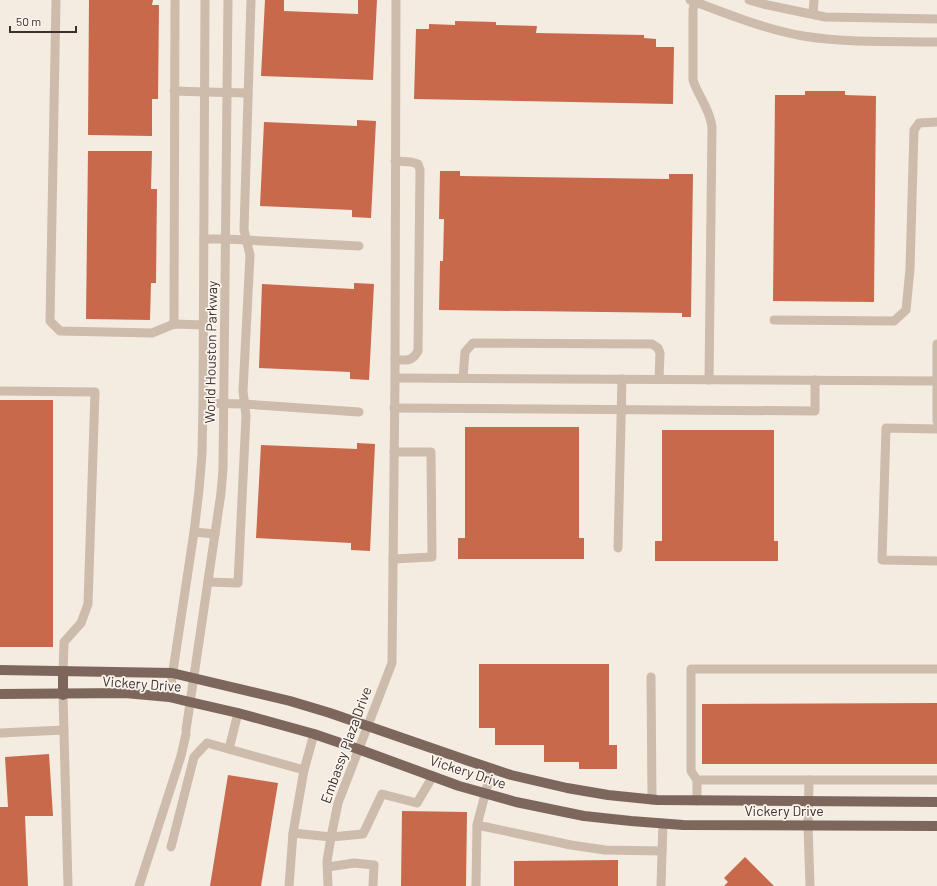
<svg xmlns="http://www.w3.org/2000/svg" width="937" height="886" font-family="Barlow,sans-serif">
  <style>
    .building { fill: #c8694b }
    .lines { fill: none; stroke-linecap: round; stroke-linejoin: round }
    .minor { stroke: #cdbbac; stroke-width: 9 }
    .major { stroke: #7d675c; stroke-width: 10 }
    .labels { text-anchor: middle; stroke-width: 3.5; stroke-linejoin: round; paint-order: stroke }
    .street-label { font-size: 14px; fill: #3b302b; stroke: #fbf5ee }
  </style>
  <rect width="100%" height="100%" fill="#f4ebe1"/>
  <g class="building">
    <path d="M89 0H153L152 5H159L158 99H152V136L88 135Z"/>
    <path d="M265 0H284V11L358 14V0H377L373 80 261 76Z"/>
    <path d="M455 21 496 22V25L537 26 536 33 644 35V38L656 39V47H674L673 104 414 99 416 29H429V24L455 25Z"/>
    <path d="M805 91H845V95L876 96 874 302 773 301 775 95H805Z"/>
    <path d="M357 120 376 121 371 218 352 217V210L260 206 264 122 357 126Z"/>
    <path d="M88 151H152L151 189H157L156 283H151L150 320 86 319Z"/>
    <path d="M440 171H460V176L669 179V174H693L691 317H682V313L439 310 440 261H443L444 219H439Z"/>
    <path d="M354 283 374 284 369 380 350 379V372L259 368 262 284 354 289Z"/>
    <rect x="0" y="400" width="53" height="247"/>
    <path d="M465 427H579V538H584V559H458V538H465Z"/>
    <path d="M662 430H774V541H778V561H655V541H662Z"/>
    <path d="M357 443 375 444 370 551 351 550V543L256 538 261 445 357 449Z"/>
    <path d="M479 664H609V745H617V769H579V762H544V745H495V728H479Z"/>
    <path d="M937 703V764H702V704Z"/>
    <path d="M49 754 53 816H25L28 886H0V807H8L5 757Z"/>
    <path d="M228 775 278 783 261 886H210Z"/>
    <path d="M402 811 467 812 466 886H401Z"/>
    <path d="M745 857 774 886H724L728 882 724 878Z"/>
    <path d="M618 860V886H514V861Z"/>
  </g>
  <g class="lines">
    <g class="minor">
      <path d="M56 0 50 321 60 331 152 333 174 324 204 325"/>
      <path d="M690 0C727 14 764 29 803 36 847 43 892 41 937 42"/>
      <path d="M695 0 693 10V80C698 96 710 109 712 127L709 380"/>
      <path d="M749 0 763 4 825 17 937 19"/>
      <path d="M813 14 814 0"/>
      <path d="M174 91 205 92 248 93"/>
      <path d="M204 239H226L359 246"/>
      <path d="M774 320 894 321 906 310 910 269 914 130 919 123 937 122"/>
      <path d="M174 324 175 0"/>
      <path d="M937 344V421"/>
      <path d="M395 360C406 360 412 362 418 351L420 170 418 164 411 162 395 161"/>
      <path d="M395 378 937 381"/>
      <path d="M463 378 465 352 473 343 652 344 658 348 660 353 659 379"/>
      <path d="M0 391 95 392 88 604 81 623 64 642 63 672"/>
      <path d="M203 403 244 404 359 412"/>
      <path d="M394 408 815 411V380"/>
      <path d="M937 429 886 428 882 560 937 561"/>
      <path d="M194 532 215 534"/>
      <path d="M618 548 622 379"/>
      <path d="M393 559 432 557 431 452H394"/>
      <path d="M208 582 238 583 246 416 243 391 250 255 244 230 251 0"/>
      <path d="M651 677 652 800"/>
      <path d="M63 695 68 886"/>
      <path d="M169 697 194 532 199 490 202 454 203 403 205 0"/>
      <path d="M186 730 221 493 223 469 228 0"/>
      <path d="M0 733 64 730"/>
      <path d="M229 749 238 713"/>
      <path d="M492 768 477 825 571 845 605 850 662 851"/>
      <path d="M697 780 691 771V669H937"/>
      <path d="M809 780 808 825 810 886"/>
      <path d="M697 801V780H937"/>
      <path d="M293 833 331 837 363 834 382 794 417 803 433 776"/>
      <path d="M171 847 194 757 207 743 304 770"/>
      <path d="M328 867 354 863 374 865 373 886"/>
      <path d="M139 886 181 756 186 734"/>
      <path d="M289 886 293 833 304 770 314 734"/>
      <path d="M328 886 327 861 331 837 338 803 392 663 395 378 396 0"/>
      <path d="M476 886 477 825"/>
      <path d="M661 886 663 823"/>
    </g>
    <g class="major">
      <path d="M0 670 172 673 290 701 330 713 466 760 511 775 567 788 608 795 657 800 937 802"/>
      <path d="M63 672V695"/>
      <path d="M0 694 125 693 169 697 190 702 238 713 314 734 358 749 459 786 516 802 584 816 631 821 683 825 937 826"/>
    </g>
  </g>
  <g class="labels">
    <g class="street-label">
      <text transform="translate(211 352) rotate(-89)" y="5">World Houston Parkway</text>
      <text transform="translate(142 684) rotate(4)" y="5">Vickery Drive</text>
      <text transform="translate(346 745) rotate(-70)" y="5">Embassy Plaza Drive</text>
      <text transform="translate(468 772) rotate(18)" y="5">Vickery Drive</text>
      <text x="784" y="816">Vickery Drive</text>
    </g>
  </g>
  <path d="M10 26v6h66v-6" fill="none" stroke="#3b302b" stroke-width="2"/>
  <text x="16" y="26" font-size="12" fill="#3b302b" stroke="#fbf5ee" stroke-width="3" paint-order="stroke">50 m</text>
</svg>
